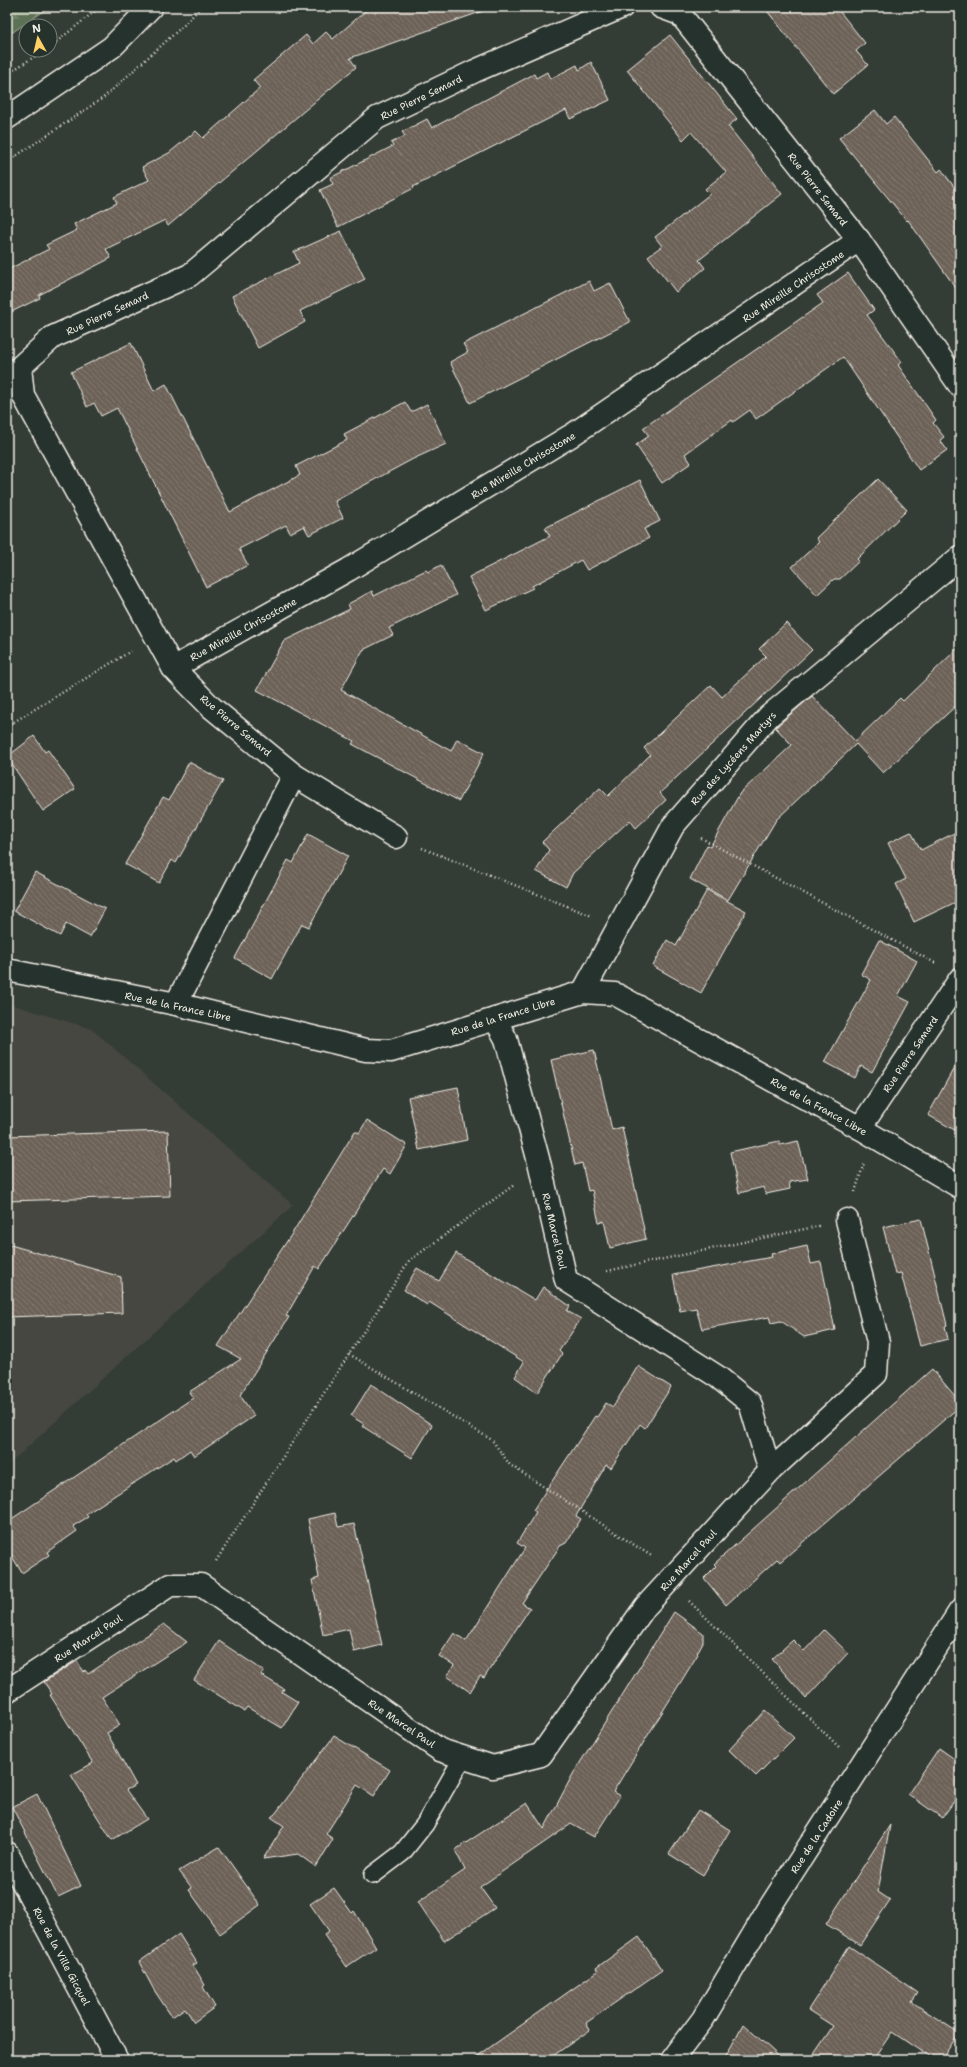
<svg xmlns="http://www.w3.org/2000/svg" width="967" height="2067" font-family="'Shantell Sans',sans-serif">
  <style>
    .built { fill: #454740 }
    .forest { fill: url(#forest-firs); stroke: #a8b19e }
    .building { fill: url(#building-back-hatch); stroke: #f4f1e8 }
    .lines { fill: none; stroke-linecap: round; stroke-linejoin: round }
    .service-casing { stroke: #f4f1e8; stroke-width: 20 }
    .minor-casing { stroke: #f4f1e8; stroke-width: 25 }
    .tertiary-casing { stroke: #f4f1e8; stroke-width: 25 }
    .path { stroke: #f4f1e8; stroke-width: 2.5; stroke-dasharray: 1 3; stroke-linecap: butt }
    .service { stroke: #26332d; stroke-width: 17 }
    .minor { stroke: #26332d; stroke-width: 22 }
    .tertiary { stroke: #26332d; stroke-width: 22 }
    .labels { text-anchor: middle; stroke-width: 3.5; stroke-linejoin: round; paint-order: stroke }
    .street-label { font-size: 10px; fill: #f4f1e8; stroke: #26332d }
  </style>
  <defs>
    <pattern id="forest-firs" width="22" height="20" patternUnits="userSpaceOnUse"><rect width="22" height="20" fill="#5c7155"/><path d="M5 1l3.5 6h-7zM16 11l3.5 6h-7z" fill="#74866d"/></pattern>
    <pattern id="building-back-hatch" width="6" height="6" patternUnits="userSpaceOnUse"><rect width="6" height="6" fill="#6d6259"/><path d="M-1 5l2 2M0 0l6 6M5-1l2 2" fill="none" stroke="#827971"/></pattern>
  </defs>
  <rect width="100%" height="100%" fill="#343c36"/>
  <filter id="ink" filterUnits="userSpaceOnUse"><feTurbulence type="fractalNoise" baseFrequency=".025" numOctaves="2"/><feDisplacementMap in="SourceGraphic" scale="8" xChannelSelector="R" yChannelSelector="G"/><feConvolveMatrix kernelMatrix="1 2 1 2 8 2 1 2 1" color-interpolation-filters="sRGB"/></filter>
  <g filter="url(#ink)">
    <path class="built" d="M7 1003 92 1029 293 1205 7 1466Z"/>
    <path class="forest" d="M7 7H50L7 36Z"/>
    <g class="building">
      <path d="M370 7H482L483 11 350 58 356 67 168 226 165 220 106 249 111 258 39 295 40 298 7 314V270L49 249 46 245 77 230 74 224 117 203 114 197 149 180 142 167 169 153 196 131 203 138 260 88 253 80 306 35 313 44 326 32 333 39Z"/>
      <path d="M764 7H836L865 43 856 51 868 65 833 94Z"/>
      <path d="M670 35 737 119 728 126 782 194 699 260 705 268 676 292 648 256 662 246 655 237 710 194 705 189 726 172 691 132 683 140 627 70Z"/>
      <path d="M591 62 610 100 570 119 566 110 413 187 414 188 338 227 320 190 333 184 330 178 393 146 391 143 405 136 402 132 427 119 432 128 534 74 536 78 547 72 550 79 577 65 579 70Z"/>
      <path d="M875 110 886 124 894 117 938 172 941 169 960 195V294L908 220 907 221 839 138Z"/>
      <path d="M341 231 365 279 300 311 305 322 258 348 232 296 299 263 294 252Z"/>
      <path d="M848 273 874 310 867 315 902 362 898 365 936 420 933 423 944 437 940 440 947 450 919 470 843 357 756 419 750 410 733 422 732 420 685 454 691 463 662 483 636 445 649 436 643 428 823 303 817 295Z"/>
      <path d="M589 281 594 291 610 283 630 322 470 403 450 362 468 352 463 344Z"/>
      <path d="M131 343 154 391 166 384 230 512 300 475 296 466 347 440 344 434 405 402 411 412 427 404 446 444 413 459 335 501 343 518 309 535 304 526 290 533 286 525 239 549 248 565 206 587 117 408 101 416 94 403 87 407 71 372Z"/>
      <path d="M878 479 907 510 857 559 859 561 840 579H834L817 595 792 567 819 542 816 538Z"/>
      <path d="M640 480 660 521 644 529 649 538 587 570 581 560 532 586 533 588 486 610 469 577 550 536 545 528Z"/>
      <path d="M441 565 456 595 389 628 393 635 363 650 341 690 451 751 457 739 484 753 459 801 352 744 354 741 257 690 284 641 350 609 348 604 372 591 374 596 426 570 428 572Z"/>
      <path d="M786 623 812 650 660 793 666 800 636 828 630 820 573 873 566 887 536 871 549 850 542 842 600 788 608 796 650 755 644 748 711 685 722 697 766 656 759 649Z"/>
      <path d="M960 646V702L883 773 856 744 776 820 728 900 690 879 707 845 710 847 740 793 792 745 776 728 778 725 812 696 855 741 900 698 903 701Z"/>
      <path d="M34 736 45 752 48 750 75 789 43 811 7 757Z"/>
      <path d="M189 762 223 781 176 863 172 860 159 883 125 864 163 797 169 800Z"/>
      <path d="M960 830V900L914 922 896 884 906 879 888 843 911 832 921 850Z"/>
      <path d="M308 834 348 856 309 927 302 924 272 979 235 958 288 860 293 863Z"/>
      <path d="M35 872 105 909 90 937 66 924 60 936 14 911Z"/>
      <path d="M707 890 746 911 701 993 653 966 667 940 676 946Z"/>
      <path d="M879 940 917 961 898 996 910 1002 872 1072 861 1066 855 1078 825 1062 871 980 861 974Z"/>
      <path d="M594 1050 612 1130 622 1127 646 1239 610 1248 604 1221 599 1223 592 1190 588 1191 582 1163 575 1165 551 1060Z"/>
      <path d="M960 1057V1133L928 1115Z"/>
      <path d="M458 1087 467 1140 419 1150 408 1097Z"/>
      <path d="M367 1120 407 1145 390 1174 383 1169 319 1269 315 1266 286 1316 289 1317 240 1395 254 1416 194 1456 190 1450 176 1460 174 1457 86 1514 88 1517 73 1526 77 1531 47 1552 49 1555 22 1573 7 1548V1522L193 1398 189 1392 241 1359 218 1346 293 1232 355 1131 359 1133Z"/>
      <path d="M168 1131 170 1196 7 1201V1136Z"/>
      <path d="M779 1141 780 1145 798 1141 808 1179 789 1182 790 1189 766 1194 764 1187 739 1193 730 1152Z"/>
      <path d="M921 1219 947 1325 945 1326 948 1339 920 1346 901 1273 895 1274 883 1227Z"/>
      <path d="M7 1244 121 1277 122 1313 7 1317Z"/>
      <path d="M807 1246 811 1264 821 1262 835 1330 804 1337 781 1321 771 1323 769 1317 702 1329 696 1308 680 1311 673 1275 772 1257 771 1254Z"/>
      <path d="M456 1253 535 1300 543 1287 570 1306 567 1311 581 1319 559 1351 562 1354 537 1393 515 1377 524 1362 429 1302 427 1305 404 1290 417 1268 439 1281Z"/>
      <path d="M638 1366 671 1387 645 1428 640 1424 611 1468 606 1465 576 1516 581 1519 566 1543 560 1546 522 1603 530 1608 484 1678 480 1676 470 1692 447 1676 454 1665 439 1656 454 1633 466 1641 525 1548 517 1543 536 1512 533 1510 595 1416 597 1417 606 1403 613 1407Z"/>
      <path d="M932 1369 960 1402V1406L780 1562 777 1559 726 1605 704 1578 716 1566 714 1564Z"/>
      <path d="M371 1384 432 1425 412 1458 362 1426 364 1424 351 1416Z"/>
      <path d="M335 1513 338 1527 354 1524 382 1645 354 1652 349 1629 323 1635 312 1580 319 1578 308 1519Z"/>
      <path d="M674 1612 703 1633V1642L697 1653 698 1654 613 1792 620 1796 594 1837 571 1824 480 1887 495 1908 444 1941 418 1902 465 1870 455 1850 527 1803 544 1829 573 1774Z"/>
      <path d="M164 1624 187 1642 102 1697 120 1725 107 1733 136 1785 126 1790 147 1819 112 1840 71 1775 93 1763 50 1695 52 1694 44 1682 77 1661 84 1672 85 1670 88 1674Z"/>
      <path d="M824 1630 848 1653 806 1698 772 1659 793 1640 804 1651Z"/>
      <path d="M219 1641 264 1671 261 1675 284 1689 282 1692 298 1702 282 1728 247 1707 244 1711 194 1680Z"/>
      <path d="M765 1711 794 1738 756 1776 729 1750Z"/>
      <path d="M334 1736 390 1770 374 1796 357 1785 326 1834 333 1839 316 1867 298 1854 263 1859 284 1826 271 1817 275 1814Z"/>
      <path d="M939 1748 960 1763V1793L942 1818 908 1794Z"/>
      <path d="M37 1794 81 1886 58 1897 12 1807Z"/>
      <path d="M698 1810 730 1830 703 1875 669 1854Z"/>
      <path d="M890 1825 878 1892 890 1900 860 1945 826 1924Z"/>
      <path d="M219 1847 260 1905 220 1934 189 1890 192 1888 179 1871Z"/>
      <path d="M334 1888 352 1913 354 1911 376 1947 346 1967 324 1935 329 1931 310 1904Z"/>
      <path d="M179 1934 197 1963 193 1965 205 1985 203 1987 215 2007 194 2022 185 2008 172 2017 154 1990 139 1962Z"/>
      <path d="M639 1937 662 1970 586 2023 590 2030 547 2060H472L598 1971 596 1968Z"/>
      <path d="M849 1946 918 1993 912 2002 959 2033 941 2060H934L892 2032 873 2060H810L833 2026 808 2010Z"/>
      <path d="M743 2024 783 2060H724Z"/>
    </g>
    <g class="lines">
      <g class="service-casing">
        <path id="service" d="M373 1875 402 1853 425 1824 463 1757"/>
      </g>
      <g class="minor-casing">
        <g id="minor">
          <path d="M661 7 680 14 859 240 960 386"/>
          <path d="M173 668 348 570 572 435 859 240"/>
          <path d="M294 775 211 707 173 668 23 395 20 367 53 337 190 275 377 118 475 71 622 7"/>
          <path d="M7 970 176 1004 366 1050 391 1051 583 992 615 994 860 1128 960 1187"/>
          <path d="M583 992 673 826 769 716 960 557"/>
          <path d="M176 1004 294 775 396 837"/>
          <path d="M860 1128 960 979"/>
          <path d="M770 1471 876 1374 878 1342 847 1220"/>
          <path d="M7 1691 170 1585H201L440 1750 493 1767 541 1755 645 1607 770 1471 750 1403 718 1377 566 1280 540 1166 506 1039 495 1019"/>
          <path d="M7 1853 117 2060"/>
          <path d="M672 2060 703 2019 768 1910 960 1611"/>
        </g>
      </g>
      <g class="tertiary-casing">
        <path id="tertiary" d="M7 118 112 47 151 7"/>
      </g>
      <g class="path">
        <path d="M50 47 100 7"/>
        <path d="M7 74 45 50"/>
        <path d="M7 162 103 98 183 26 201 7"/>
        <path d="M7 726 131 651"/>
        <path d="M701 838 937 964"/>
        <path d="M422 848 592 916"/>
        <path d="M855 1192 864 1163"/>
        <path d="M607 1271 819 1226"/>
        <path d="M349 1354 492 1440 510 1465 653 1557"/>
        <path d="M216 1561 409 1261 514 1185"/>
        <path d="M689 1601 839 1747"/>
      </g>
      <use href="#service" class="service"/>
      <use href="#minor" class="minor"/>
      <use href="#tertiary" class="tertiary"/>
    </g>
  </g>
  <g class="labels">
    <g class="street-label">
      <text transform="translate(421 97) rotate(-26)" y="4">Rue Pierre Semard</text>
      <text transform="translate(818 189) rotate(52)" y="4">Rue Pierre Semard</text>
      <text transform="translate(793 286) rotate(-34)" y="4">Rue Mireille Chrisostome</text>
      <text transform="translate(107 313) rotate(-25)" y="4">Rue Pierre Semard</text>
      <text transform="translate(523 465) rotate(-31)" y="4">Rue Mireille Chrisostome</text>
      <text transform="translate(243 629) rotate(-29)" y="4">Rue Mireille Chrisostome</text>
      <text transform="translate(236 725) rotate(40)" y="4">Rue Pierre Semard</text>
      <text transform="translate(733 758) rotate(-48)" y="4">Rue des Lycéens Martyrs</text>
      <text transform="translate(178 1006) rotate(12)" y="4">Rue de la France Libre</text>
      <text transform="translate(503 1016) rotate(-17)" y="4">Rue de la France Libre</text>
      <text transform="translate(910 1054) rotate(-56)" y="4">Rue Pierre Semard</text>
      <text transform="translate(819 1106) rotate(29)" y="4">Rue de la France Libre</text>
      <text transform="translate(555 1231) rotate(77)" y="4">Rue Marcel Paul</text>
      <text transform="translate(688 1560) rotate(-48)" y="4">Rue Marcel Paul</text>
      <text transform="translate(88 1638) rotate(-33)" y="4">Rue Marcel Paul</text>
      <text transform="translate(402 1723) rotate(34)" y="4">Rue Marcel Paul</text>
      <text transform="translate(816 1836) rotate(-57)" y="4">Rue de la Cadoire</text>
      <text transform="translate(62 1956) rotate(62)" y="4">Rue de la Ville Gicquel</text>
    </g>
  </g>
  <rect width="967" height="2067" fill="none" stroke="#26332d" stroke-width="24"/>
  <rect x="12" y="12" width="943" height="2043" fill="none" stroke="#f4f1e8" stroke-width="1.5" filter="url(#ink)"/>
  <g transform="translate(38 38) rotate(352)"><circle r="19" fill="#26332d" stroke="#787f78"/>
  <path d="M0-3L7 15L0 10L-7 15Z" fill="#ffd166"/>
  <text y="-6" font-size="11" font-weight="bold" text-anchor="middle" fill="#f4f1e8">N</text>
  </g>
</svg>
